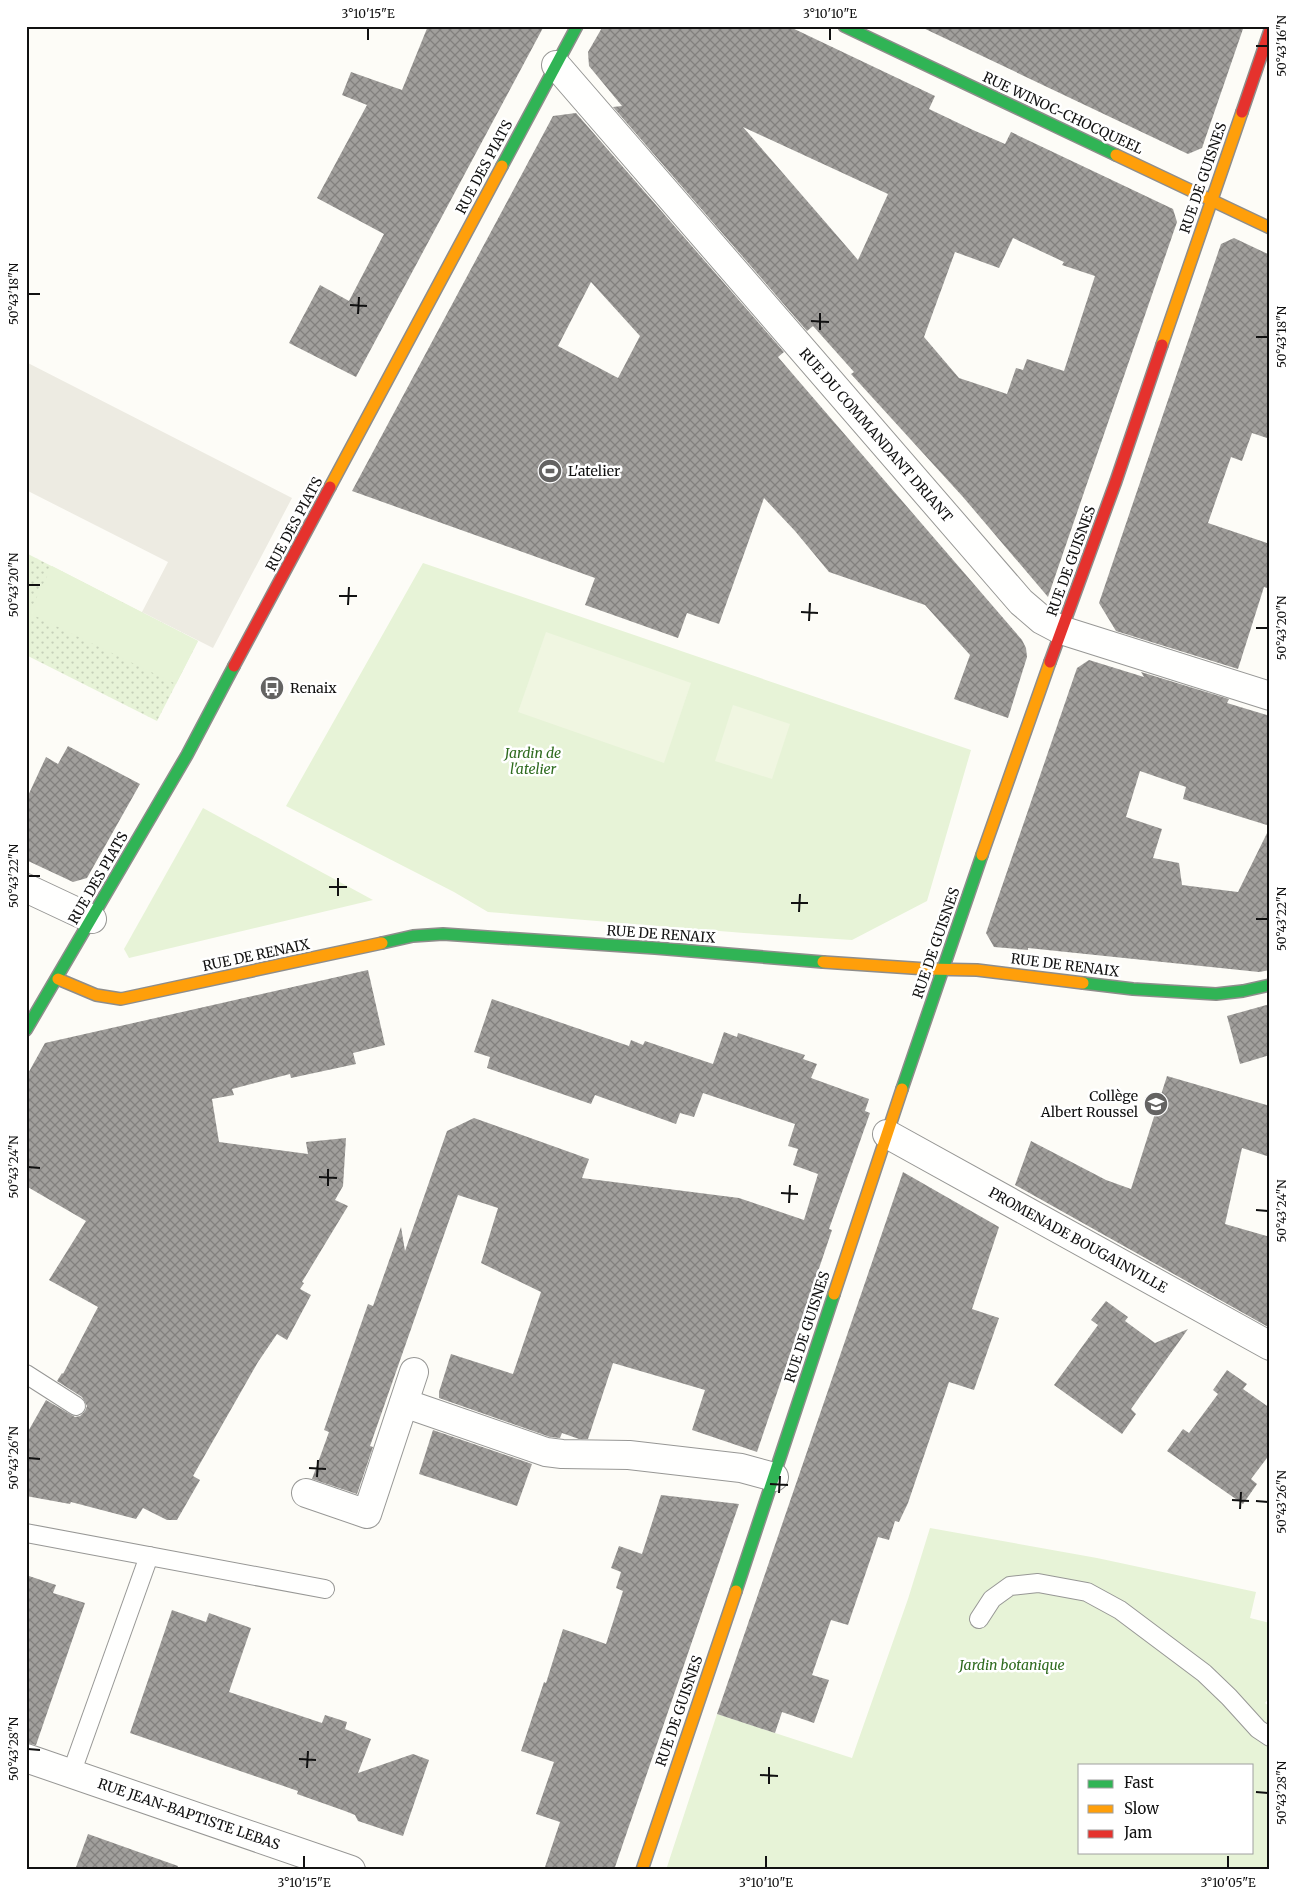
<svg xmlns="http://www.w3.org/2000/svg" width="1296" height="1896" font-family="Merriweather,serif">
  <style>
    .grass { fill: url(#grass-dots) }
    .park { fill: #e7f3d7; fill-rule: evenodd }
    .pitch { fill: #f0f6e1 }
    .plaza { fill: #edebe2 }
    .building { fill: url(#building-cross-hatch); fill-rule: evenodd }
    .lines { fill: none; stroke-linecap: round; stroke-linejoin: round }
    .lane-casing { stroke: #979795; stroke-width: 20 }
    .street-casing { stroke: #979795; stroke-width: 30 }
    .fast-casing { stroke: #8e8d8b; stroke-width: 14 }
    .slow-casing { stroke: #8e8d8b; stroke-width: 14 }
    .jam-casing { stroke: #8e8d8b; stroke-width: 14 }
    .lane { stroke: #fffffe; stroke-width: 18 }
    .street { stroke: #fffffe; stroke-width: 28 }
    .fast { stroke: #30b455; stroke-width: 11 }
    .slow { stroke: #ff9f0a; stroke-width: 11 }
    .jam { stroke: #e5322d; stroke-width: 11 }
    .ticks { fill: none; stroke: #111; stroke-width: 2 }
    .labels { text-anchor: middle; stroke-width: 5; stroke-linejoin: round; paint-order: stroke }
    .street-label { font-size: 14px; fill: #111; stroke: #fff }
    .poi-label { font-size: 14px; fill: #111; stroke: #fff; text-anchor: start }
    .park-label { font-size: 14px; font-style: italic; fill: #2f6b1f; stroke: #fff }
    .neatline { fill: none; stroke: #111; stroke-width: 2 }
    .ticks-label { font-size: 12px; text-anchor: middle; fill: #111 }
  </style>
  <defs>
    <pattern id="grass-dots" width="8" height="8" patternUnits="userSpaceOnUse" patternTransform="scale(1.25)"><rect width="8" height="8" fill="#e7f3d7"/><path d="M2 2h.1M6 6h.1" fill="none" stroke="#c5cfb8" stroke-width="1.8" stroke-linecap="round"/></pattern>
    <pattern id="building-cross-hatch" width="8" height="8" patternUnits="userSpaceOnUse" patternTransform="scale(1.25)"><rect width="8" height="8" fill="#a19f9c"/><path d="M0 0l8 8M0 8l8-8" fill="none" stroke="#82807e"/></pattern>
  </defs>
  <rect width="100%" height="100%" fill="#fdfcf7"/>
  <path class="grass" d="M26 553 198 641 157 721 26 655Z"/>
  <g class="park">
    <path d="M423 563 971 750 927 901 852 940 744 933 488 912 454 892 286 806Z"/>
    <path d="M52 566 198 641 176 684 29 613Z"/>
    <path d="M203 808 373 900 129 958 124 949Z"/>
    <path d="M930 1528 1097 1558 1256 1592 1250 1618 1270 1623V1697L1265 1703 1270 1707V1870H666L717 1714 852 1758 908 1599ZM1080 1765H1252V1852H1080Z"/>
  </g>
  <g class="pitch">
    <path d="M546 632 691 683 664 763 518 712Z"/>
    <path d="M733 705 790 724 772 779 715 761Z"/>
  </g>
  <path class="plaza" d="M26 362 292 498 213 648 142 612 168 562 26 490Z"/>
  <g class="building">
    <path d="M428 26H544L356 377 289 343 320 285 349 301 384 234 317 198 367 105 342 95 351 72 402 90Z"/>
    <path d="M603 26H788L935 96 929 109 973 130 1005 144 1011 132 1173 209 1177 222 1048 597 963 497 851 374 854 372 813 326 807 331 613 107 622 106 589 66 588 52ZM743 127 888 194 858 260 827 224ZM1013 238 1064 262 1062 265 1095 276 1064 371 1027 359 1023 370 1016 368 1007 394 959 378 924 337 955 252 999 268Z"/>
    <path d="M919 26H1244L1202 148 1188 154Z"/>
    <path d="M576 113 784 352 778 357 1022 640 1026 648 1027 657 1008 718 954 699 970 655 925 605 829 572 795 531 764 498 719 624 687 613 678 638 585 605 595 578 352 491 553 116ZM591 282 640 336 618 378 558 346Z"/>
    <path d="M1234 238 1270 255V439L1252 433 1242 461 1231 457 1208 523 1270 544V589L1264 587 1238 669 1116 631 1099 603 1221 244Z"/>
    <path d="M1089 660 1144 677 1141 672 1229 699 1227 703 1270 716V826L1183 799 1186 787 1140 771 1126 817 1162 829 1153 858 1179 863 1182 885 1238 892 1270 827V970L1259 972 1028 948V950L994 947 986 933 1000 892 1077 668Z"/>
    <path d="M68 746 140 784 87 878 73 882 26 860V800L46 757 58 764Z"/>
    <path d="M368 970 385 1045 353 1053 356 1064 291 1078 290 1074 232 1089 234 1095 212 1099 219 1142 308 1154 306 1142 346 1138 343 1186 335 1200 348 1206 302 1282 304 1283 300 1289 311 1295 287 1340 277 1334 258 1362 193 1476 200 1480 177 1520H167L143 1508 136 1519 71 1502 70 1504 26 1496V1435L46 1400 75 1417 80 1416 85 1411 87 1406 82 1397 57 1381 62 1373 63 1374 98 1307 49 1280 86 1221 26 1186V1077L45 1043Z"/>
    <path d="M492 999 629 1046 631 1040 643 1045 645 1041 713 1064 724 1032 737 1037 738 1033 805 1055 803 1059 817 1064 811 1078 869 1099 865 1111 870 1113 829 1229 832 1230 757 1452 692 1430 705 1390 613 1363 588 1439H579L562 1433 560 1438 550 1437 439 1398V1392L451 1354 513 1374 541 1292 481 1263 498 1208 458 1195 370 1446 373 1447 357 1494 312 1479 329 1432 324 1430 368 1304 373 1306 401 1227 405 1251 447 1131 474 1118 589 1159 582 1178 739 1198 804 1220 818 1174 793 1165 798 1149 788 1146 795 1124 703 1093 694 1117 680 1113 676 1124 595 1095 591 1104 487 1068 490 1057 474 1052Z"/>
    <path d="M1270 1004V1055L1240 1064 1227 1016Z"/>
    <path d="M1167 1076 1270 1106V1157L1242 1148 1225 1224 1270 1237V1328L1015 1185 1031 1141 1106 1180 1131 1189Z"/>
    <path d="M903 1172 999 1227 972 1309 999 1318 974 1390 949 1382 908 1503 899 1522 895 1521 889 1540 878 1537 848 1625 831 1620 812 1675 829 1680 814 1723 782 1712 775 1733 717 1714Z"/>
    <path d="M1106 1301 1128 1317 1125 1321 1155 1343 1188 1329 1131 1409 1136 1414 1122 1434 1054 1385 1098 1325 1091 1320Z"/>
    <path d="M1227 1370 1247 1384 1243 1389 1270 1408V1454L1251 1479 1257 1484 1243 1504 1167 1451 1183 1429 1189 1433 1218 1394 1213 1390Z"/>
    <path d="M433 1430 532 1464 517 1506 419 1474Z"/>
    <path d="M661 1495 739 1504 614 1870H544L560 1822 536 1814 554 1762 521 1751 544 1682 546 1683 563 1629 606 1644 623 1591 616 1588 621 1572 611 1568 619 1546 642 1554Z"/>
    <path d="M26 1575 56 1585 53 1593 85 1603 36 1745 26 1743Z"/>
    <path d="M172 1610 206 1622 209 1613 251 1628 229 1692 322 1723 325 1715 347 1722 345 1729 371 1739 358 1773 413 1754 429 1760 403 1836 358 1821 355 1815 345 1811 297 1794 298 1791 130 1733Z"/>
    <path d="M88 1834 178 1866 177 1870H75Z"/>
  </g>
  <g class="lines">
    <g class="lane-casing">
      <g id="lane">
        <path d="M26 1374 76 1406"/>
        <path d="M26 1533 325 1589"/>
        <path d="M979 1619 992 1599 1010 1586 1038 1583 1087 1592 1120 1610 1204 1673 1229 1697 1258 1729 1270 1737"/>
        <path d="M71 1774 149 1556"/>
      </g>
    </g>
    <g class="street-casing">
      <g id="street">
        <path d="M556 65 1021 602 1042 620 1061 630 1270 696"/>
        <path d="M26 888 92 919"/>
        <path d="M887 1134 1270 1346"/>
        <path d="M404 1403 546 1452 562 1454 629 1455 741 1468 774 1477"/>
        <path d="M306 1493 367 1514 414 1372"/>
        <path d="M26 1758 351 1870"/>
      </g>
    </g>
    <g class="fast-casing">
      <g id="fast">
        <path d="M844 26 1116 155"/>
        <path d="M502 166 577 26"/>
        <path d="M382 943 413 936 443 934 655 948 823 962"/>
        <path d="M1083 983 1133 989 1216 994 1243 991 1270 985"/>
        <path d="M26 1030 187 755 234 666"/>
        <path d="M902 1089 982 855"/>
        <path d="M736 1591 834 1294"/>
      </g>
    </g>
    <g class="slow-casing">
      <g id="slow">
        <path d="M1116 155 1270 228"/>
        <path d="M1162 345 1242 112"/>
        <path d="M330 487 502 166"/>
        <path d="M982 855 1050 662"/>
        <path d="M823 962 927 969 977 970 1083 983"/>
        <path d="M58 979 96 995 121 999 382 943"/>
        <path d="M834 1294 902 1089"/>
        <path d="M642 1870 736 1591"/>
      </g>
    </g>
    <g class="jam-casing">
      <g id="jam">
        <path d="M1242 112 1270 30"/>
        <path d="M1050 662 1116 481 1162 345"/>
        <path d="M234 666 330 487"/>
      </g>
    </g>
    <use href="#lane" class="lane"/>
    <use href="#street" class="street"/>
    <use href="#fast" class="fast"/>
    <use href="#slow" class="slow"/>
    <use href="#jam" class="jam"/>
  </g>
  <path class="ticks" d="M368 40V28M830 40V28M1256 46H1268M28 294H40M350 305 367 306M358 314 359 297M811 321 829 322M820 330V313M1256 337H1268M28 585H40M339 596H357M348 605 349 587M801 612 818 613M809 621 810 603M1256 628H1268M28 876H40M329 887H347M338 896V878M791 903H808M799 912 800 894M1256 919H1268M28 1167 40 1168M319 1177 337 1178M328 1186V1169M781 1193 798 1194M789 1203 790 1185M1256 1210 1268 1211M28 1458 40 1459M309 1468 326 1469M317 1477 318 1460M770 1484 788 1485M779 1493 780 1476M1232 1500 1249 1501M1256 1501 1268 1502M1240 1509 1241 1492M28 1749 40 1750M299 1759 316 1760M307 1768 308 1751M760 1775 778 1776M769 1784V1767M1256 1792 1268 1793M304 1868V1856M766 1868V1856M1228 1868V1856"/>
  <defs>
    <g id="stadium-disc" transform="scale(1.25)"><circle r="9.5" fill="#646362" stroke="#fff"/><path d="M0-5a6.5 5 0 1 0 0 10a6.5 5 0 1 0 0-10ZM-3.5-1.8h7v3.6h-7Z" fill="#fff"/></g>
    <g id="bus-disc" transform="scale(1.25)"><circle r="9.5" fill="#646362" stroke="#fff"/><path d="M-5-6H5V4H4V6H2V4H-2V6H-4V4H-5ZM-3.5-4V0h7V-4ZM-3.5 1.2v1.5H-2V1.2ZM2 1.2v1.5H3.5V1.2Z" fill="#fff"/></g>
    <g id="school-disc" transform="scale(1.25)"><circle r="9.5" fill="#646362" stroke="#fff"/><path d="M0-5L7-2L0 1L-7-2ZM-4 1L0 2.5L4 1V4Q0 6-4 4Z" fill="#fff"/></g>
  </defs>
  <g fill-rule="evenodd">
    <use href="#stadium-disc" x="550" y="471"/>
    <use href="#bus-disc" x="272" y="688"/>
    <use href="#school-disc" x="1156" y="1104"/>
  </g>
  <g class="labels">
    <g class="street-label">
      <text transform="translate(1063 113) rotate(25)" y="5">RUE WINOC-CHOCQUEEL</text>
      <text transform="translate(484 167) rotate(-62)" y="5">RUE DES PIATS</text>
      <text transform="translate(1203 178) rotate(-71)" y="5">RUE DE GUISNES</text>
      <text transform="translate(876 435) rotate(49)" y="5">RUE DU COMMANDANT DRIANT</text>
      <text transform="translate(294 524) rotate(-62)" y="5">RUE DES PIATS</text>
      <text transform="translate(1071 561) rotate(-70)" y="5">RUE DE GUISNES</text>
      <text transform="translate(98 878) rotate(-60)" y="5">RUE DES PIATS</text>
      <text transform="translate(661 934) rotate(4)" y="5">RUE DE RENAIX</text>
      <text transform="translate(936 943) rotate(-71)" y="5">RUE DE GUISNES</text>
      <text transform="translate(256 955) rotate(-12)" y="5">RUE DE RENAIX</text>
      <text transform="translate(1065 965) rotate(7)" y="5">RUE DE RENAIX</text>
      <text transform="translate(1078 1240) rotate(29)" y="5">PROMENADE BOUGAINVILLE</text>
      <text transform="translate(807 1327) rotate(-72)" y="5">RUE DE GUISNES</text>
      <text transform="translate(679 1711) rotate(-71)" y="5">RUE DE GUISNES</text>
      <text transform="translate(189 1814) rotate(19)" y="5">RUE JEAN-BAPTISTE LEBAS</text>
    </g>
    <g class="poi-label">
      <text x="568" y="476">L'atelier</text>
      <text x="290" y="693">Renaix</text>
      <text x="1138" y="1101" text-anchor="end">Collège<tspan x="1138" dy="16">Albert Roussel</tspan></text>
    </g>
    <g class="park-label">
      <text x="533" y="758">Jardin de<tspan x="533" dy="16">l'atelier</tspan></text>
      <text x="1012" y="1670">Jardin botanique</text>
    </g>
  </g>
  <rect width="1296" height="1896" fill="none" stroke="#ffffff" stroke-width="55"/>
  <rect x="1078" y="1764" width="175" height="90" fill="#ffffff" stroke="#a0a0a0"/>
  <rect x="1088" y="1780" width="25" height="8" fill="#30b455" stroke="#a0a0a0"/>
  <text x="1124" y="1788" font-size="15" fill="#111111">Fast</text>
  <rect x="1088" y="1805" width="25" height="8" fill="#ff9f0a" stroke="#a0a0a0"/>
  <text x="1124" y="1814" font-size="15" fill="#111111">Slow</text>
  <rect x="1088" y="1830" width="25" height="8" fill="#e5322d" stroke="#a0a0a0"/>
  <text x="1124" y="1838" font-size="15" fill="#111111">Jam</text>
  <rect x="28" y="28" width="1240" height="1840" class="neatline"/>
  <g class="ticks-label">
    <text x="368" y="18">3°10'15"E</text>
    <text x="830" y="18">3°10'10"E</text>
    <text transform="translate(1282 46) rotate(-90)" y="4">50°43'16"N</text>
    <text transform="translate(14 294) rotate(-90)" y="4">50°43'18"N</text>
    <text transform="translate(1282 337) rotate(-90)" y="4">50°43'18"N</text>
    <text transform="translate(14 585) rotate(-90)" y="4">50°43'20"N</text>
    <text transform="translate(1282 628) rotate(-90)" y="4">50°43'20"N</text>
    <text transform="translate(14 876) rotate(-90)" y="4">50°43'22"N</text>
    <text transform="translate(1282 919) rotate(-90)" y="4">50°43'22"N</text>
    <text transform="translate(14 1167) rotate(-90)" y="4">50°43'24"N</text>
    <text transform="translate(1282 1211) rotate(-90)" y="4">50°43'24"N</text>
    <text transform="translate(14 1458) rotate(-90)" y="4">50°43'26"N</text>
    <text transform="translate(1282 1502) rotate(-90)" y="4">50°43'26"N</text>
    <text transform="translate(14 1749) rotate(-90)" y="4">50°43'28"N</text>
    <text transform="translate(1282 1793) rotate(-90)" y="4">50°43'28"N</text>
    <text x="304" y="1887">3°10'15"E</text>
    <text x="766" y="1887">3°10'10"E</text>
    <text x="1228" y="1887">3°10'05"E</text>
  </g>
</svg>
